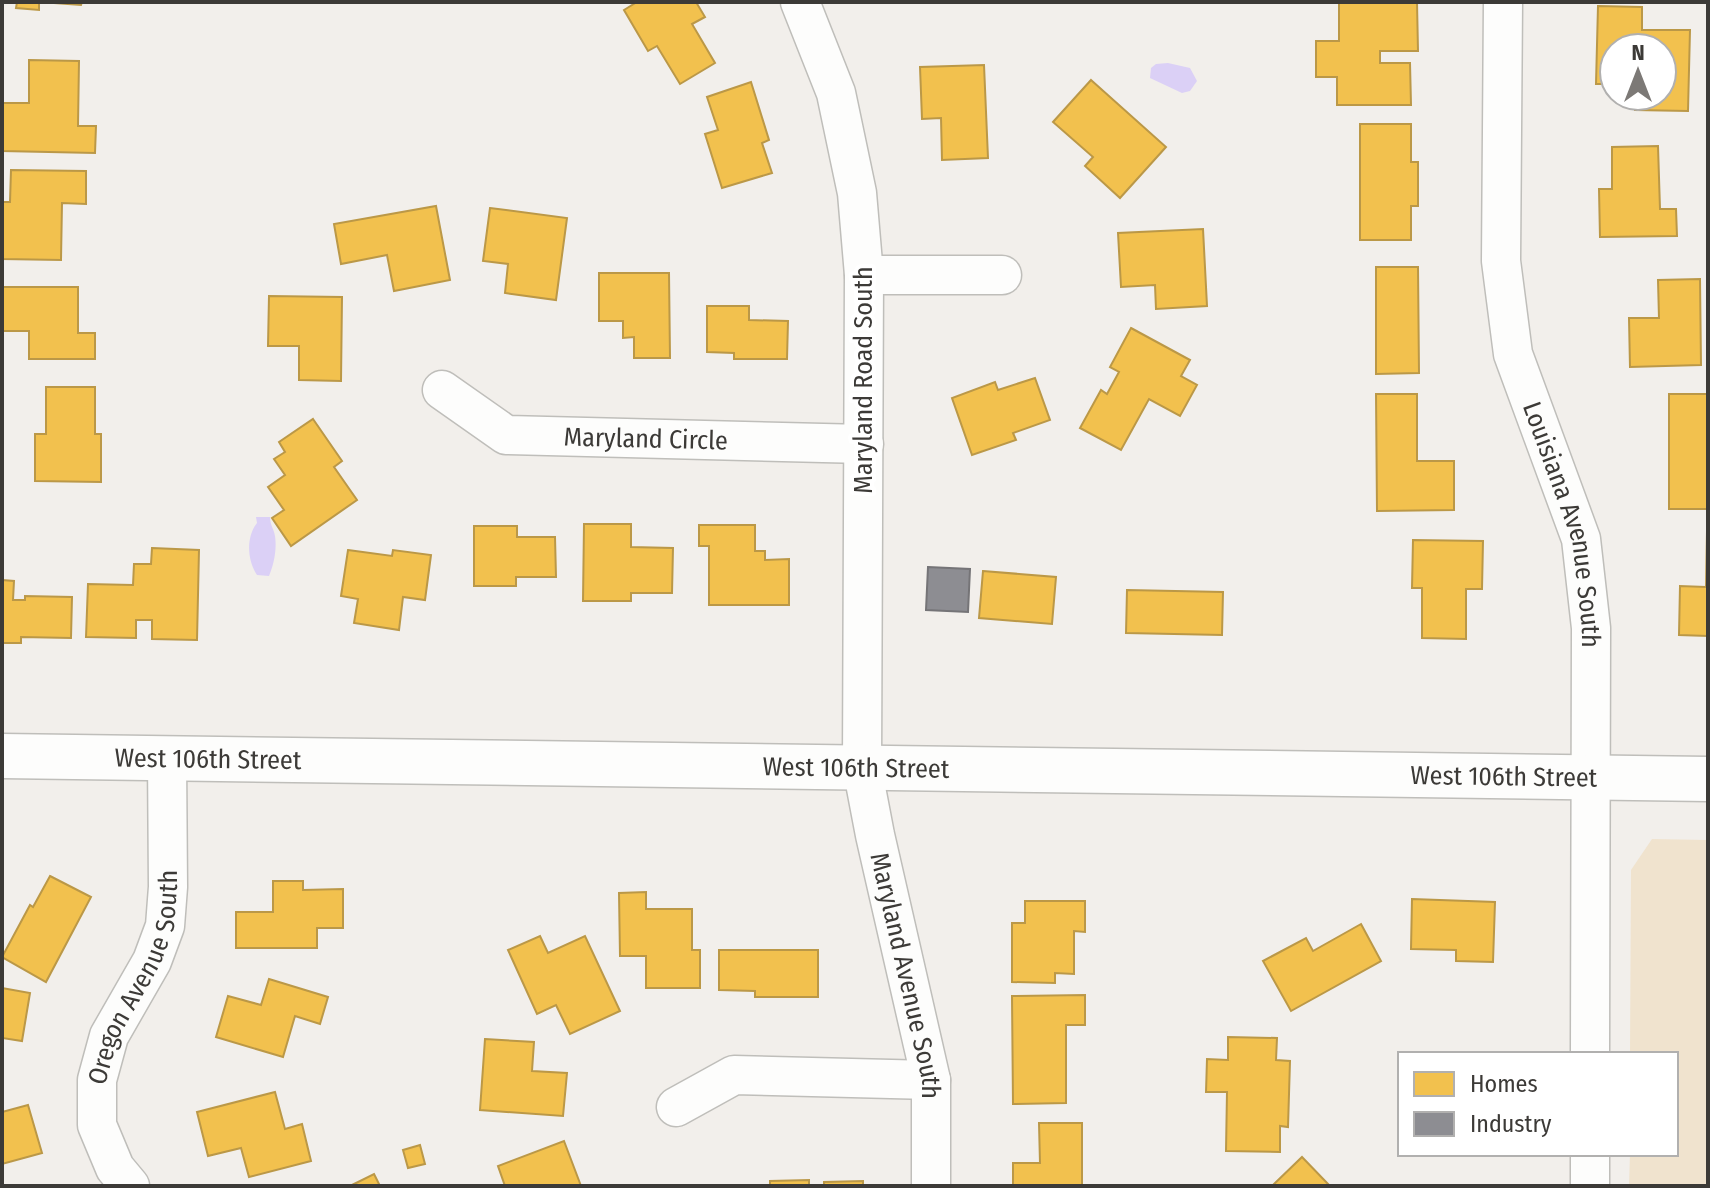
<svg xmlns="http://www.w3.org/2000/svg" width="1710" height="1188" font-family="'Fira Sans Condensed',sans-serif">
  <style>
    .green { fill: #f0e3ce }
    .water { fill: #dbd0f6 }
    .homes { fill: #f2c14e; stroke: #bb9847; stroke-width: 2 }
    .industry { fill: #8d8d92; stroke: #757477; stroke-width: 2 }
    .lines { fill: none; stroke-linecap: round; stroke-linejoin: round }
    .minor-casing { stroke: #bfbeba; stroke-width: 41 }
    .tertiary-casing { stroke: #bfbeba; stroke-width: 47 }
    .minor { stroke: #fdfdfc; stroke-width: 38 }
    .tertiary { stroke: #fdfdfc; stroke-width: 44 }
    .labels { text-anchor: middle; stroke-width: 8; stroke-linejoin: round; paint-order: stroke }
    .street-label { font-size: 26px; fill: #3c3a37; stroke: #fff }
  </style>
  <rect width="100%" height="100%" fill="#f2efeb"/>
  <path class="green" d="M1652 839 1708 840V1186H1629L1630 1154H1676V1054H1630L1631 870Z"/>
  <g class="water">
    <path d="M1168 63 1190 68 1197 81 1190 91 1182 93 1150 78 1151 68 1156 64Z"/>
    <path d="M256 517H270C270 525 274 529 275 536 277 549 274 564 269 576L257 575C247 560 246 537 257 523Z"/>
  </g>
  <g class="homes">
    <path d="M17 2H39V10L16 8Z"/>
    <path d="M40 2H82L81 5Z"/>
    <path d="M637 2H696L705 17 692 24 715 63 680 84 657 46 648 51 624 10Z"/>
    <path d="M1339 2H1417L1418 51H1380V63H1410L1411 105H1337V77H1316V41H1339Z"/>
    <path d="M1598 6 1642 7V30H1690L1688 111 1635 110V96H1662V48H1614V84H1596Z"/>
    <path d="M29 60 79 61 78 126H96L95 153 2 151V103H29Z"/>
    <path d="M984 65 988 158 942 160 941 118 922 119 920 67Z"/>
    <path d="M1091 80 1166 147 1120 198 1085 166 1093 157 1053 122Z"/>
    <path d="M751 82 769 140 762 143 772 173 722 188 705 134 718 130 707 97Z"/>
    <path d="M1360 124H1411V162H1418V206H1411V240H1360Z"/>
    <path d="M1658 146 1660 209H1676L1677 236 1600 237 1599 189H1612V147Z"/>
    <path d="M11 170 86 171V204L62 203 61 260 2 259V202H10Z"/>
    <path d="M436 206 450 280 394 291 387 255 341 264 334 224Z"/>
    <path d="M490 208 567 218 556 300 505 293 508 264 483 261Z"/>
    <path d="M1203 229 1207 306 1156 309 1155 285 1121 287 1118 233Z"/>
    <path d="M1376 267H1418L1419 373 1376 374Z"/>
    <path d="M599 273H669L670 358H634V337L623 338V321H599Z"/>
    <path d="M1700 279 1701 365 1630 367 1629 318H1659L1658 280Z"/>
    <path d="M2 287H78V333H95V359H29V331H2Z"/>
    <path d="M269 296 342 297 341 381 299 380V346H268Z"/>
    <path d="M707 306H749V320L788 321 787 359H734V353L707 352Z"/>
    <path d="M1131 328 1190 360 1181 376 1197 385 1180 416 1149 399 1121 450 1080 428 1101 390 1107 394 1119 372 1110 367Z"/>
    <path d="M1035 378 1050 420 1013 433 1016 440 972 455 952 398 995 382 998 390Z"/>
    <path d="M46 387H95V434H101V482L35 481V434H46Z"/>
    <path d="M1376 394H1417V461H1454V510L1377 511Z"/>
    <rect x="1669" y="394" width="39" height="115"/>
    <path d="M313 419 342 461 334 467 357 500 291 546 272 518 284 510 268 487 285 475 274 459 285 452 279 442Z"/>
    <path d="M584 524H631V547L673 548 672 593H631V601H583Z"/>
    <path d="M699 525H755V551H765V560L789 559V605H709V546H699Z"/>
    <path d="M474 526H517V537H555L556 577H516V586H474Z"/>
    <path d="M1707 531 1708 636 1679 635 1680 586 1706 587Z"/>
    <path d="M1413 540 1483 541 1482 589H1466V639L1422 638V588H1412Z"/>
    <path d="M152 548 199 550 197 640 152 639V620H136V638L86 637 88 584 133 585 134 564H151Z"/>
    <path d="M348 550 392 556 393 550 431 555 425 600 403 597 399 630 354 623 358 599 341 596Z"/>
    <path d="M983 571 1056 577 1052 624 979 618Z"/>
    <path d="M2 580 14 581 13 600H25V596L72 597 71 638 21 637V643H2Z"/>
    <path d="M1127 590 1223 592 1222 635 1126 633Z"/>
    <path d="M50 876 91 897 46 982 2 957 30 905 33 907Z"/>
    <path d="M273 881H303V890L343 889V928H317V948H236V912H273Z"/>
    <path d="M646 892V909H692V950H700V988H646V956H620L619 893Z"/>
    <path d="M1412 899 1495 902 1493 962 1456 961V950L1411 949Z"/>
    <path d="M1025 901H1085V932L1074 931V974L1055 973V983L1012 982V923H1025Z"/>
    <path d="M1361 924 1381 961 1291 1011 1263 961 1306 938 1313 951Z"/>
    <path d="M540 936 548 953 585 936 620 1011 570 1034 556 1005 537 1014 508 950Z"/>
    <path d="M719 950H818V997H755V991L719 990Z"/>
    <path d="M269 979 328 997 320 1024 295 1016 283 1057 216 1037 228 996 261 1005Z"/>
    <path d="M2 988 30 993 22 1041 2 1038Z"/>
    <path d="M1085 995V1025H1066V1103L1013 1104 1012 996Z"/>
    <path d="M1228 1037 1277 1038 1276 1060 1290 1061 1288 1127 1280 1126V1152L1226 1151 1227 1092H1206L1207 1059 1228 1060Z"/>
    <path d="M485 1039 534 1042 532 1071 567 1073 563 1116 480 1110Z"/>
    <path d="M275 1092 285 1129 302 1124 311 1161 249 1177 241 1148 208 1156 197 1112Z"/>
    <path d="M28 1105 42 1153 2 1164V1112Z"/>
    <path d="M1039 1123H1082V1186H1013V1163H1040Z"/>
    <path d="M564 1141 581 1186H505L498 1166Z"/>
    <path d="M420 1145 425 1164 408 1168 403 1150Z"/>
    <path d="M1302 1157 1330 1186H1272Z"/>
    <path d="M374 1174 380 1186H350Z"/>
    <path d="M809 1180V1186H770V1181Z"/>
    <path d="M863 1181V1186H824V1182Z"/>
  </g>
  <path class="industry" d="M928 567 970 569 968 612 926 610Z"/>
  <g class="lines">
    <g class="minor-casing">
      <g id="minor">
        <path id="s1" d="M800 2 836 93 857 193 864 275 862 767 875 835 931 1080V1186"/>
        <path id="s2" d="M1503 2 1501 261 1513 354 1581 539 1591 628 1590 1054"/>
        <path d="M864 275H1002"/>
        <path id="s3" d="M442 390 506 435 864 444"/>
        <path d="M676 1107 734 1075 931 1080"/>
        <path id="s4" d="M130 1186 115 1168 97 1125V1080L109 1036 152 961 165 926 168 887 167 758"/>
        <path d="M1590 1186V1154"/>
      </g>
    </g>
    <g class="tertiary-casing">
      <g id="tertiary">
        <path id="s5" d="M2 756 1708 779"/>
      </g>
    </g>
    <use href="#minor" class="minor"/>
    <use href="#tertiary" class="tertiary"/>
  </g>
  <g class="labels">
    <g class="street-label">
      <text transform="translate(863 380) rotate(-90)" y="9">Maryland Road South</text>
      <text dy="9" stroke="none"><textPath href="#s3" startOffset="218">Maryland Circle</textPath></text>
      <text dy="9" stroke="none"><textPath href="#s2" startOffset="532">Louisiana Avenue South</textPath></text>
      <text dy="9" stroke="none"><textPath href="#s5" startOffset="206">West 106th Street</textPath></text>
      <text dy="9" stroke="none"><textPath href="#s5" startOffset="854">West 106th Street</textPath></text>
      <text dy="9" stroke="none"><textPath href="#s5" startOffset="1502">West 106th Street</textPath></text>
      <text dy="9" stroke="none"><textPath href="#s4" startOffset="226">Oregon Avenue South</textPath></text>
      <text dy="9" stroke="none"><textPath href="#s1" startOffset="988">Maryland Avenue South</textPath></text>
    </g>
  </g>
  <rect width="1710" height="1188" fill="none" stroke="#3c3a37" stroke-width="8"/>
  <rect x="1398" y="1052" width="280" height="104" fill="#ffffff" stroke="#b1b0af" stroke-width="2"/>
  <rect x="1414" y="1072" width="40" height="24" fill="#f2c14e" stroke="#b1b0af" stroke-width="2"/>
  <text x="1470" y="1092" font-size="24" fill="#3c3a37">Homes</text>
  <rect x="1414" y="1112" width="40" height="24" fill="#8d8d92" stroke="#b1b0af" stroke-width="2"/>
  <text x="1470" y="1132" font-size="24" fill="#3c3a37">Industry</text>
  <g transform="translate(1638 72)"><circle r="38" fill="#ffffff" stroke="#b1b0af" stroke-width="2"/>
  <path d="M0-6L14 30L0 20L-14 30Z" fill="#7c7976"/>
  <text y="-12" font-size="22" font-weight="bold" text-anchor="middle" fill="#3c3a37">N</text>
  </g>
</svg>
